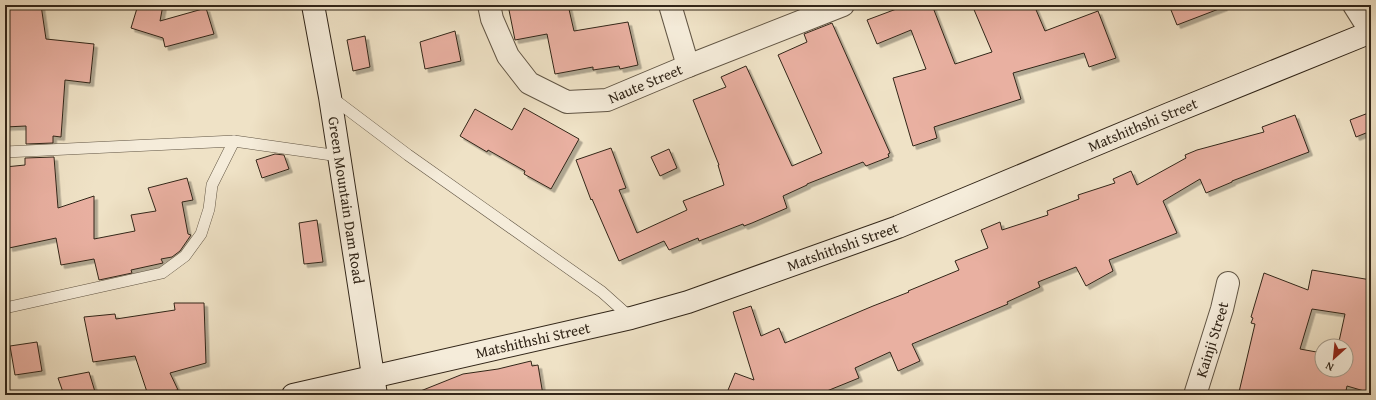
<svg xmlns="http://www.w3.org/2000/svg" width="1376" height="400" font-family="'Gentium Book Plus',serif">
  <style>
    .building { fill: #e9b0a1; stroke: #322619; fill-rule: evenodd; filter: url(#shadow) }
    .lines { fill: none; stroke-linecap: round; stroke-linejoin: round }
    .lane-casing { stroke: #615544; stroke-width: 12 }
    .street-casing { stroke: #615544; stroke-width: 24 }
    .secondary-casing { stroke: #322619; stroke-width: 24 }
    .lane { stroke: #f5ecda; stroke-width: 11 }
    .street { stroke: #f5ecda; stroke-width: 22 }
    .secondary { stroke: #f5ecda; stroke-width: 22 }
    .labels { text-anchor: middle; stroke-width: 4; stroke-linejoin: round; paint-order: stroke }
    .street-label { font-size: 15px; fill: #322619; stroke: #f5ecda }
  </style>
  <defs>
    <filter id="shadow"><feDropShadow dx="3.5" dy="3.5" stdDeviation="0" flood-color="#0004"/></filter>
  </defs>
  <rect width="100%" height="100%" fill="#efe2c6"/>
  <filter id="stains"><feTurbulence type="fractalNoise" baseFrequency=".005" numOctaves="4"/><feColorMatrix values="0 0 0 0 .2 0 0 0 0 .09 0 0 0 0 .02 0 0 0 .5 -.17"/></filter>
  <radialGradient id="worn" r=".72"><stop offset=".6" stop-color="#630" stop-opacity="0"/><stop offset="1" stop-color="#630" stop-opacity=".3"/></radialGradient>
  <g class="building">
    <path d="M5 5H41L46 39 94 44 90 83 65 80 61 137 53 136V143L26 144V126L5 127Z"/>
    <path d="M138 5H163L160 21 206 8 214 34 165 47 163 38 131 28Z"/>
    <path d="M508 5H568L574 31 628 22 638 65 620 69 619 66 593 70V67L555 74 547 34 515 40Z"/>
    <path d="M907 5H932L955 64 992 52 972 5H1034L1045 31 1098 11 1116 58 1089 67 1084 53 1013 73 1021 99 934 127 937 138 913 146 893 78 926 69 911 30 877 44 867 20Z"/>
    <path d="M1169 5H1224V7L1177 25Z"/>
    <path d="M832 23 890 153 888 154 889 157 866 166 863 162 807 184V185L783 196 787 208 752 223 744 226 743 224 699 241 698 238 669 250 664 241 619 261 592 199 591 200 576 160 611 148 626 188 619 190 637 233 687 210 683 201 724 185 718 165H719L693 100 726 87 721 77 746 66 792 166 822 153 778 55 807 42 804 34Z"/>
    <path d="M455 31 461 61 425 69 420 42Z"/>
    <path d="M365 36 370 67 353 71 347 40Z"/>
    <path d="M524 108 579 139 551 189 524 174 525 171 488 150 487 152 460 136 475 109 512 130Z"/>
    <path d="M1371 112V131L1356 137 1350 120Z"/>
    <path d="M1295 115 1309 152 1232 181V182L1206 193 1200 179 1163 201 1177 233 1109 260 1113 271 1086 286 1076 267 1038 282 1040 287 1007 302 1008 304 912 344 920 361 898 371 890 352 855 368 859 378 817 395H726L735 373 754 380 733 312 751 306 761 336 779 328 785 343 873 306 909 292 908 291 959 270 955 261 988 248 981 230 1000 222 1002 230 1048 215 1047 211 1079 199 1078 195 1115 183 1113 179 1131 171 1137 185 1186 158 1185 155 1197 150 1264 132 1262 127Z"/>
    <path d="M669 149 677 168 660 176 651 157Z"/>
    <path d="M275 154 284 155 289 169 262 178 256 160Z"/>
    <path d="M54 157 58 208 94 196V239L135 231 131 215 156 211 148 188 187 178 193 200 182 202 188 234 191 235 180 251 172 257 161 259 163 263 131 270 132 273 99 280 94 259 61 265 56 238 9 248 5 215V167L25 165V158Z"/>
    <path d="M317 220 323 262 304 264 299 223Z"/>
    <path d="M1312 270 1371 280V393L1347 386 1345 395H1254L1239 392 1255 324 1251 323 1253 318 1251 317 1264 273 1308 290ZM1312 309 1345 314 1338 346H1346V370H1322V353L1300 349Z"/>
    <path d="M174 303H204L206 363 170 373 178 390 148 395 135 356 93 362 84 317 115 314 116 319 175 310Z"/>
    <path d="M37 342 42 371 15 375 10 346Z"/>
    <path d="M531 361 532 366 538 365 543 395H414L413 394 463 374 498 369Z"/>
    <path d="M89 372 96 395H64L58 378Z"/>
  </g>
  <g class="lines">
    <g class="lane-casing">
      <g id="lane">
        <path d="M331 97 408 155 602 292 631 318"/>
        <path d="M5 152 234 141 339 156"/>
        <path d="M5 308 162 273 185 256 201 234 209 209 212 185 234 141"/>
      </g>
    </g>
    <g class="street-casing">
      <g id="street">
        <path id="s1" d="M489 5 492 19 508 56 529 83 567 102 607 100 688 66 843 5"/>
        <path d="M670 5 688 66"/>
        <path d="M1354 5 1371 32"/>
        <path id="s2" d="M1195 395 1222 309 1228 283"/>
      </g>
    </g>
    <g class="secondary-casing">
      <g id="secondary">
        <path id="s3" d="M313 5 330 97 376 395"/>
        <path id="s4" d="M293 395 631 318 688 302 898 227 1169 114 1371 32"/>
      </g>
    </g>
    <use href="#lane" class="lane"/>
    <use href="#street" class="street"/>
    <use href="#secondary" class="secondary"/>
  </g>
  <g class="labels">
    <g class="street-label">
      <text dy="5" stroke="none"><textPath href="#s1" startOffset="213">Naute Street</textPath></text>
      <text dy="5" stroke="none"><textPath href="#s4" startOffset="894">Matshithshi Street</textPath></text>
      <text dy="5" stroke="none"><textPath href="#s3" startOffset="198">Green Mountain Dam Road</textPath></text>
      <text dy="5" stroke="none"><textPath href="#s4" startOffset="570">Matshithshi Street</textPath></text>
      <text dy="5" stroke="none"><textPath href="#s2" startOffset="58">Kainji Street</textPath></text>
      <text dy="5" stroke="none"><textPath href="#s4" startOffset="246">Matshithshi Street</textPath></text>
    </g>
  </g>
  <rect width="1376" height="400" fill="none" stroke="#efe2c6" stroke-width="20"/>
  <rect x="6" y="6" width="1364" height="388" fill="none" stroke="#322619" stroke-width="2"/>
  <rect x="10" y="10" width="1356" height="380" fill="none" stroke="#322619"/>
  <g transform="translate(1334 358) rotate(207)"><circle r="19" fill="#f5ecda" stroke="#a79d8d"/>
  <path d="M0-3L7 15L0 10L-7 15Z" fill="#8f2418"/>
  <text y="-6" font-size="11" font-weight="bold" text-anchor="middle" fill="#322619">N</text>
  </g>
  <rect width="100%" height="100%" filter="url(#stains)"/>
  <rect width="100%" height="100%" fill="url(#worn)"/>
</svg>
